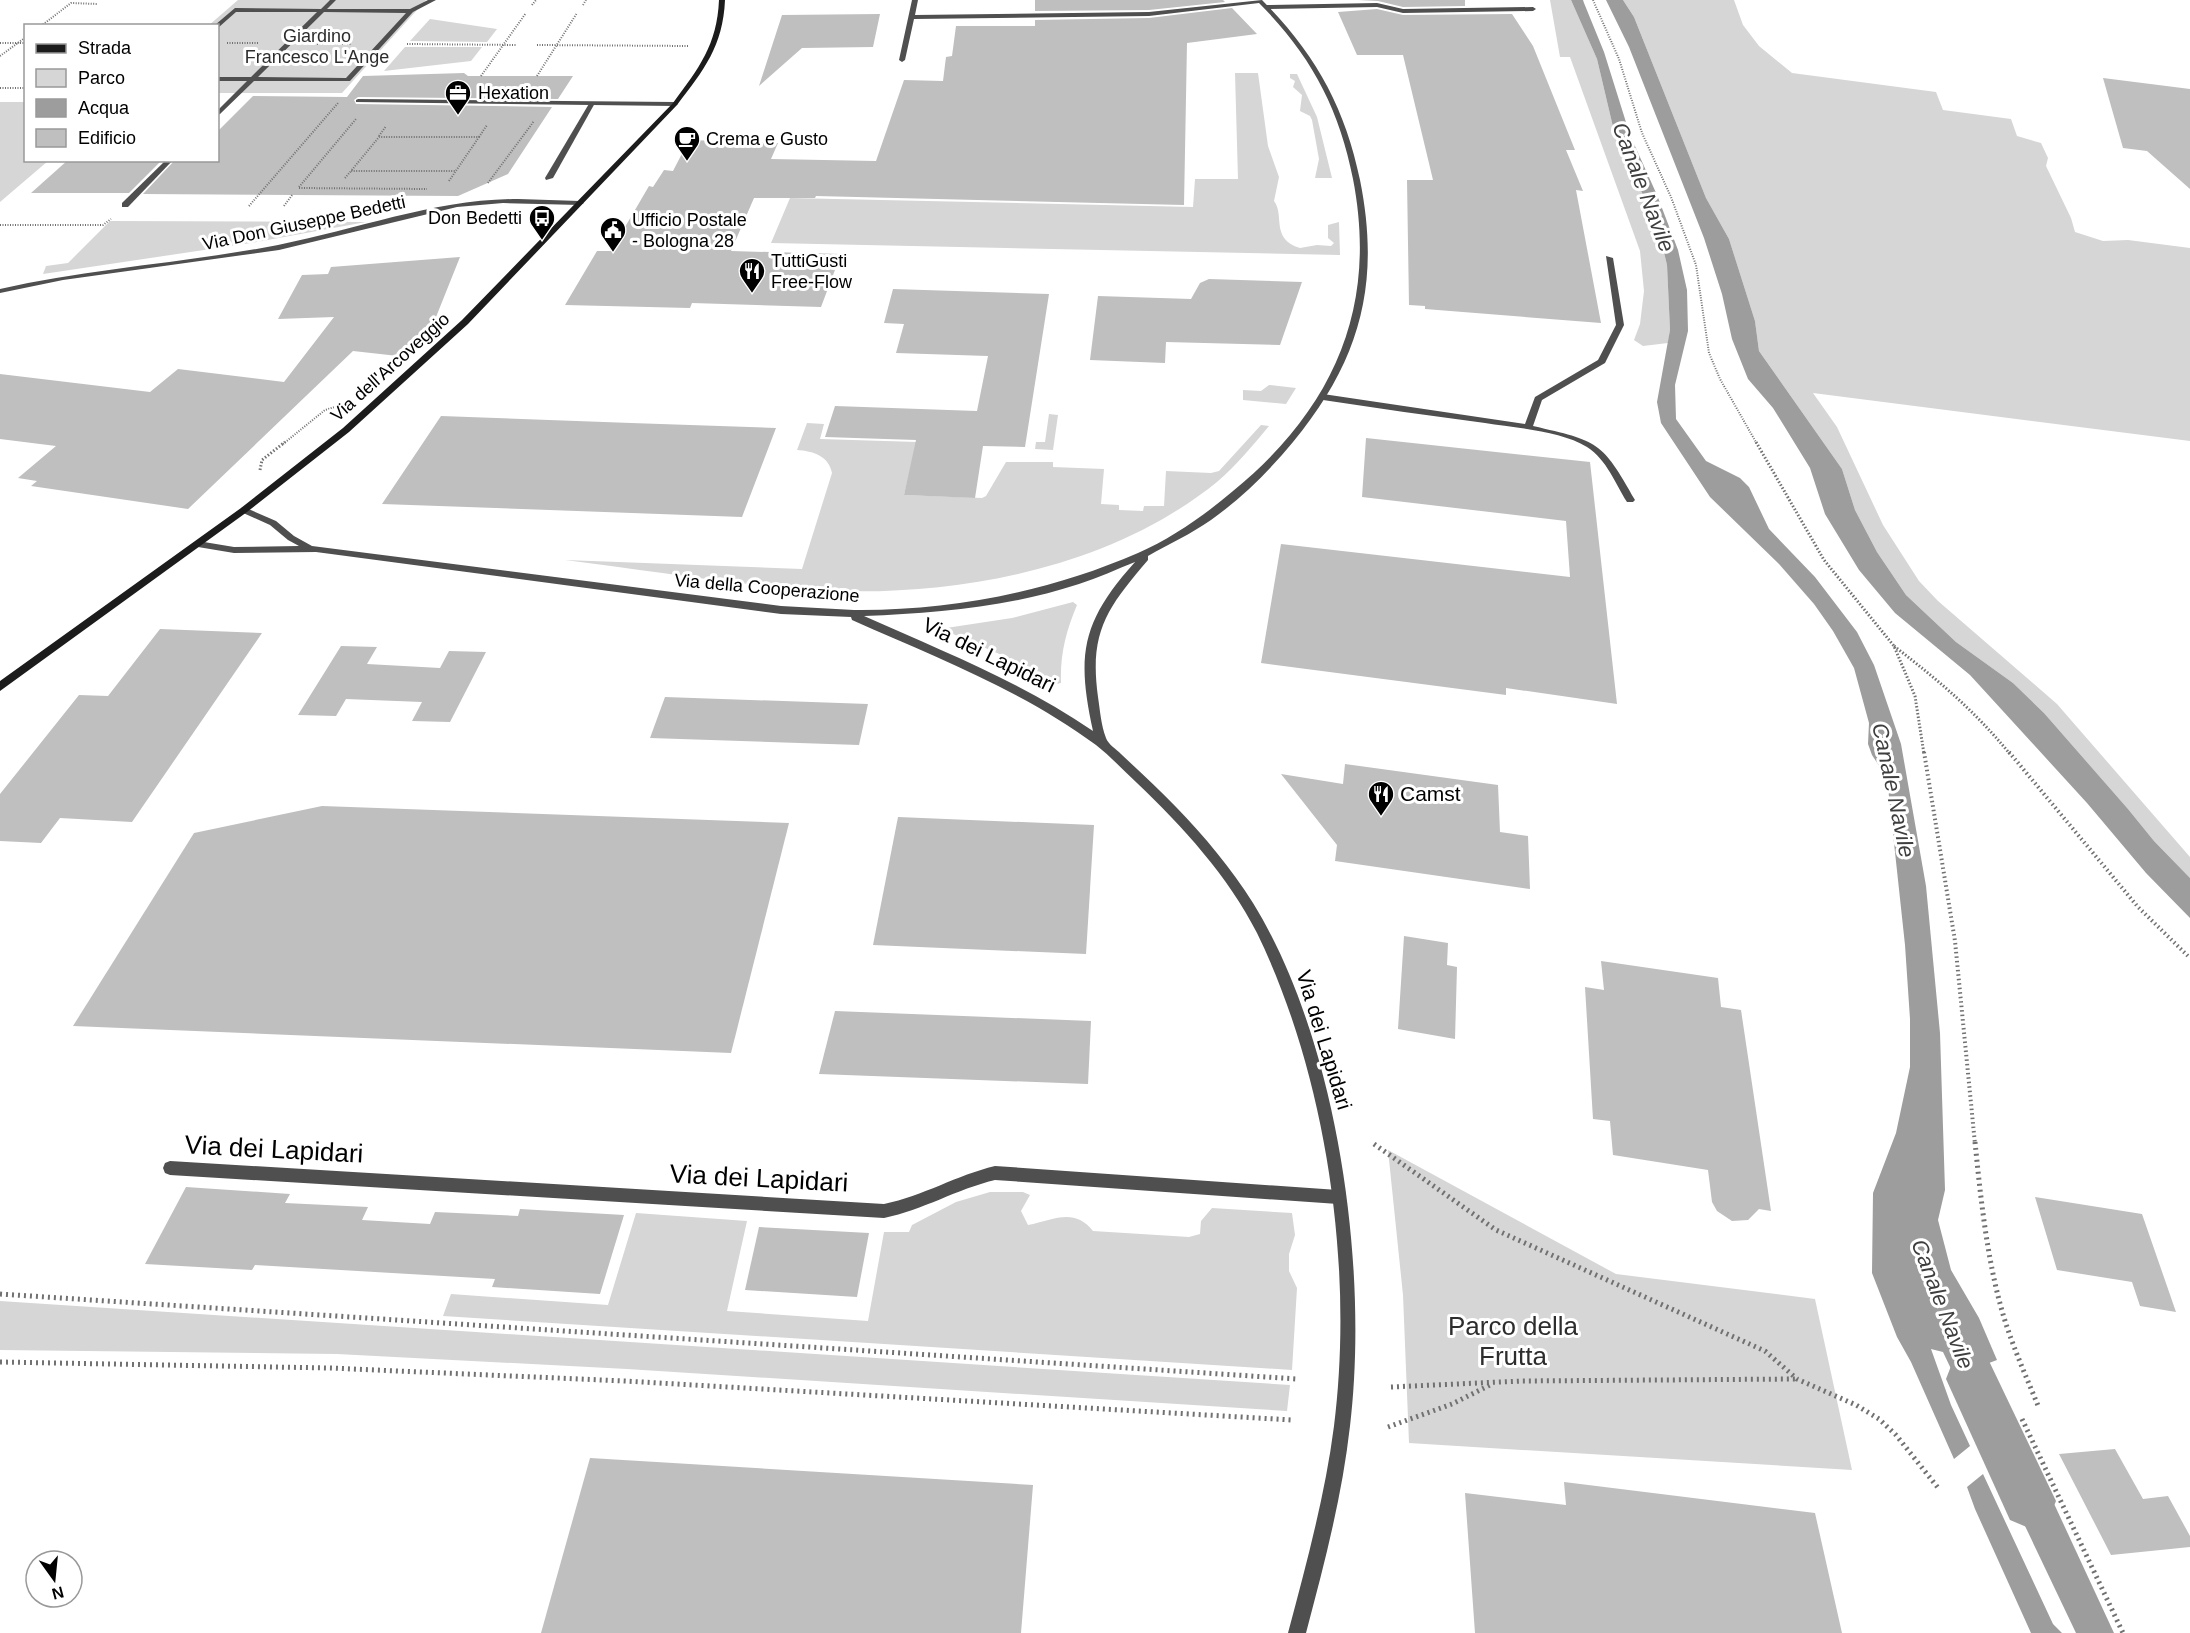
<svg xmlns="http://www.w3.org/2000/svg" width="2190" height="1633" font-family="Helvetica,sans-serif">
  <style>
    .green { fill: #d6d6d6 }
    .water { fill: #9d9d9d }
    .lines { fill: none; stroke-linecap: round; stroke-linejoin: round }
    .canal { fill: #9d9d9d; fill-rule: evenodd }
    .building { fill: #bfbfbf }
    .path-far3 { stroke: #717171; stroke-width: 2; stroke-dasharray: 1 1.5; stroke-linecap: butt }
    .path-far2 { stroke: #717171; stroke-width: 3; stroke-dasharray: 1.5 2; stroke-linecap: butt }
    .path-far1 { stroke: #717171; stroke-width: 4; stroke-dasharray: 1.5 3; stroke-linecap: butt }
    .path { stroke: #717171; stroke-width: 5; stroke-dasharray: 2 4; stroke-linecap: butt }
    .lane { fill: #4f4f4f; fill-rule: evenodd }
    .street { fill: #4f4f4f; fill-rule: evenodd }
    .secondary { fill: #1c1c1c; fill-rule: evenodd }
    .labels { text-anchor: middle; stroke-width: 6; stroke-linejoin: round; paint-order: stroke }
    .far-park-label { font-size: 18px; fill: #2d2d2d; stroke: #fff }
    .far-poi-label { font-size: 18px; fill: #000; stroke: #fff; text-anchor: start }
    .far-street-label { font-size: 18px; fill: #000; stroke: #fff }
    .street-label { font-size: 21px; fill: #000; stroke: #fff }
    .poi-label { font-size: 21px; fill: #000; stroke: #fff; text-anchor: start }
    .water-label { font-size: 22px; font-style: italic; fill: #3e3e3e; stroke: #fff }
    .near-street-label { font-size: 26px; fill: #000; stroke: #fff }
    .near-park-label { font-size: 26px; fill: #2d2d2d; stroke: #fff }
  </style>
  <rect width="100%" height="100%" fill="#fff"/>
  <g class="green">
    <path d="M238 0H426L342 93H218V26H208Z"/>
    <path d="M1550 0H1571L1597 59 1614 131 1659 230 1667 265 1670 330 1668 343 1643 346 1634 340 1640 324 1644 291 1640 251 1570 57H1560Z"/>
    <path d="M1623 0H1734L1743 25 1759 46 1792 73 1936 92 1943 110 2011 119 2017 136 2041 143 2048 158 2046 166 2071 218 2075 232 2103 241 2128 240 2190 248V441L1813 393 1837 427 1883 525 1919 581 1938 601 2057 704 2190 857V878L2154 841 2128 809 2044 713 2013 683 1956 642 1906 595 1877 552 1855 510 1842 469 1759 351 1755 321 1729 239 1706 198 1634 17Z"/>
    <path d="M430 19 497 29 487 42 410 41Z"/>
    <path d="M405 47H482L471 61 384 71Z"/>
    <path d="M1235 73H1258L1268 146 1279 177 1274 201C1285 215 1270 239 1300 248L1317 245 1331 246 1334 243 1328 238V225L1339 222 1340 255 771 243 790 198 1193 207 1195 179H1238Z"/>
    <path d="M1290 74H1297L1317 117 1332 178H1315L1319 159 1312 120 1310 116 1300 111 1302 95 1293 87 1295 81 1290 78Z"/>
    <path d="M0 102H25L26 160 48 161 0 202Z"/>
    <path d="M110 221 366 222 251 243 43 274 46 266 68 263Z"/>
    <path d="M1269 385 1296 388 1286 404 1243 400V390L1261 391Z"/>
    <path d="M1049 414 1058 415 1053 450 1035 449 1036 442H1045Z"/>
    <path d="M807 423 824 424 820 439 917 442 904 495 982 498 986 496 1006 462H1053V467L1104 469 1101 504 1119 505V510L1143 511 1144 506H1164L1166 471 1211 473 1219 471 1261 425 1269 426C1253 445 1237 465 1217 482 1113 566 966 595 836 591 745 587 655 571 565 560L802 569 832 473C829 456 813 451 797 450Z"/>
    <path d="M1073 602 1077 605C1066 631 1060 654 1061 683L1056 684 1004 656 946 631V628L1012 618Z"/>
    <path d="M1388 1150 1616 1274 1815 1299 1852 1470 1409 1443 1403 1295Z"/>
    <path d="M990 1192H1023L1030 1195 1021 1211 1028 1225C1054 1220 1074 1207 1093 1231L1189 1237 1200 1234 1201 1221 1212 1208 1292 1213 1295 1235 1289 1254V1271L1297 1288 1292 1370 443 1316 451 1294 608 1305 636 1213 747 1221 727 1311 868 1321 884 1232H909L912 1225 956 1202Z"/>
    <path d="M0 1301 1290 1385 1287 1411 627 1369 337 1354 0 1350Z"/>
  </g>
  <g class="water">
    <path d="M1571 0H1583L1584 3 1604 52 1630 135 1657 195 1678 250 1687 290 1688 331 1675 385 1676 419 1706 461 1740 478 1749 487 1769 529 1815 577 1857 632 1874 665 1901 744 1926 886 1940 1033 1945 1190 1938 1220 1951 1270 1979 1318 1997 1360 1981 1366 2007 1413 1982 1434 1943 1352 1931 1349 1951 1405 1970 1446 1954 1459 1911 1362 1897 1337 1872 1273 1873 1193 1896 1133 1910 1067V1019L1905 945 1887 778 1872 755 1868 744 1869 723 1854 668 1833 631 1814 604 1779 564 1710 497 1661 423 1657 402 1670 330 1667 265 1663 248 1653 217 1614 131 1597 59Z"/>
    <path d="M1606 0H1623L1634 17 1706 198 1729 239 1755 321 1759 351 1842 469 1855 510 1877 552 1906 595 1956 642 2013 683 2044 713 2128 809 2154 841 2190 878V918L2146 873 2087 803 1970 675 1895 613 1859 570 1825 514 1810 468 1773 408 1748 379 1732 339 1722 294 1704 238 1629 47Z"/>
    <path d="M2024 1439 2114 1633H2076L1995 1463Z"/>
    <path d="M1983 1474 2053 1624 2062 1633H2031L1975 1509 1967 1487Z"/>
  </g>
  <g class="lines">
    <path class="canal" d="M1971 1354 1989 1361 2056 1501 2048 1520 2029 1528 2010 1520 1946 1379 1953 1361Z"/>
  </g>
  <g class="building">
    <path d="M1035 0H1223L1225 2 1149 10 1035 11Z"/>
    <path d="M1358 0H1465V6L1403 7 1378 1Z"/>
    <path d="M1232 8 1257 34 1187 43 1184 205 816 196 815 198H754L731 251 841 254 821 307 692 303 690 308 565 305 597 251H611L649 186 653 187 664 170 673 171 689 140 778 143 771 159 876 161 904 80 943 81 946 57 952 56 956 26H1035V20L1149 18Z"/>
    <path d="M1377 9 1403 15 1512 14 1533 46 1575 150H1566L1583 191 1576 190 1601 323 1425 309V306L1409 305 1407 180H1433L1403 55H1357L1338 12Z"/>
    <path d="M880 14 873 47 802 48 759 86 782 15Z"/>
    <path d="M464 73 468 76H573L558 99 358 97 354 100 356 104 552 107 508 174 458 196 143 194 175 160H218V131L253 96 347 97 363 76Z"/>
    <path d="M2103 78 2190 89V189L2147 151 2123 148Z"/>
    <path d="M68 160H162L129 193H31Z"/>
    <path d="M460 257 436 317 398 356 353 351 188 509 31 486 37 481 18 478 56 446 0 439V374L150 392 178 369 284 382 334 317 278 319 302 275 328 274 331 267Z"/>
    <path d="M1209 279 1302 282 1280 345 1166 342 1165 363 1090 360 1098 296 1191 299 1200 283Z"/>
    <path d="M893 289 1049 294 1025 447 983 446 975 498 904 495 916 440 825 437 835 406 977 411 988 356 896 353 904 324 884 323Z"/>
    <path d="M441 416 631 423 776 428 742 517 382 504Z"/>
    <path d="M1366 438 1590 462 1617 704 1506 688V695L1261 663 1281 544 1570 577 1566 521 1362 497Z"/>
    <path d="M160 629 262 633 132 822 60 818 41 843 0 841V794L79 695 108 696Z"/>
    <path d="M341 646 377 647 367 664 440 668 449 651 486 652 450 722 412 721 422 702 346 699 336 716 298 715Z"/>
    <path d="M665 697 868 704 859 745 650 738Z"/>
    <path d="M1345 764 1498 785 1500 832 1528 836 1530 889 1335 861 1337 845 1281 774 1343 784Z"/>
    <path d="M322 806 789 823 731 1053 73 1026 194 833Z"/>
    <path d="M898 817 1094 825 1086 954 873 945Z"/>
    <path d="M1404 936 1448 943 1447 965 1457 967 1455 1039 1398 1029Z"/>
    <path d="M1601 961 1718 978 1721 1007 1741 1010 1771 1211 1759 1209 1748 1220 1732 1221 1717 1211 1712 1202 1708 1170 1613 1155 1610 1121 1593 1119 1585 987 1604 990Z"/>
    <path d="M835 1011 1091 1021 1088 1084 819 1074Z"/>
    <path d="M186 1187 290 1194 285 1203 368 1207 362 1220 430 1224 435 1212 518 1216 520 1209 624 1215 600 1294 492 1287 495 1279 255 1265 252 1270 145 1264Z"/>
    <path d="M2035 1197 2142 1214 2176 1312 2140 1306 2132 1282 2057 1270Z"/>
    <path d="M759 1227 869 1233 857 1297 745 1290Z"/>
    <path d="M2115 1449 2143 1499 2168 1496 2190 1536V1547L2111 1555 2059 1454Z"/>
    <path d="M590 1458 1033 1485 1021 1633H541Z"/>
    <path d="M1564 1482 1815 1513 1842 1633H1475L1465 1493 1566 1505Z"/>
  </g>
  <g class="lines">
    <g class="path-far3">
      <path d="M1593 0 1619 59 1642 133 1671 197 1696 265 1709 353 1720 379 1757 444"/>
      <path d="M532 5 536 0"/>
      <path d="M583 5 586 0"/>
      <path d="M41 26 71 3 98 4"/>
      <path d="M0 43H26"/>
      <path d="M227 43H259"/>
      <path d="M317 44H352"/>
      <path d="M407 44 516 45"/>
      <path d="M537 45 689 46"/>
      <path d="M0 56 26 37"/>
      <path d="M481 76 526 13"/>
      <path d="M537 76 577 13"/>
      <path d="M0 88H26"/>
      <path d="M379 136 386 126"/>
      <path d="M479 137 487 125"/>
      <path d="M345 178 351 171"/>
      <path d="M449 181 479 137H379L351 171H455"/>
      <path d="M488 183 534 121"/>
      <path d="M299 187 356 119"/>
      <path d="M299 188 427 189"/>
      <path d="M249 206 338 103"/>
      <path d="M284 206 293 194"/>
      <path d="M0 225H103L111 219"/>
      <path d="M283 444 325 410 338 406"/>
    </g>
    <g class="path-far2">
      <path d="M1756 442 1824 560 1894 646 1915 696 1924 754"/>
      <path d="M260 470 262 460 285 442"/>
      <path d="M1894 646C1939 681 1973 709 2010 754"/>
    </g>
    <g class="path-far1">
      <path d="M1924 752 1955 941 1975 1144"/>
      <path d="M2009 752 2138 907 2190 958"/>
    </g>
    <g class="path">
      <path d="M1975 1142C1981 1201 1988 1270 2007 1327 2016 1354 2028 1381 2039 1408"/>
      <path d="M1374 1144 1496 1230 1765 1351 1797 1379 1856 1405 1879 1419 1896 1435 1939 1489"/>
      <path d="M0 1294 1297 1379"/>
      <path d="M0 1362 330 1368 625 1381 1292 1420"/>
      <path d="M1391 1387 1522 1381 1796 1379"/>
      <path d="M2022 1419 2123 1633"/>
      <path d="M1388 1427 1452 1404 1490 1385"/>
    </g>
    <g class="lane">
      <path d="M1377 3 1403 9 1533 7 1536 9 1533 11 1403 13 1377 7 1267 9 1264 7 1267 5Z"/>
      <path d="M590 102 595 103 553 178 546 180 545 178Z"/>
      <path d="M1606 256 1613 258 1624 325 1605 363 1542 400 1533 426C1598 441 1602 441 1635 500L1633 502H1627C1615 483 1607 460 1587 447 1561 431 1516 428 1485 423 1431 416 1377 408 1323 400L1319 397 1323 394 1525 424 1535 397 1598 360 1616 325Z"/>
      <path d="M170 1161 884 1204C923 1196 957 1175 995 1166L1338 1190 1343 1192 1345 1197 1343 1202 1338 1204 995 1180C957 1189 923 1210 884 1218L170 1175 165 1173 163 1168 165 1163Z"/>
    </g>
    <g class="street">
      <path d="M330 0H336L327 9H410L428 0H436L413 12 350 81H254L220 114 218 115V110L247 81H218V77H251L317 12H236L219 27 215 25 235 8 321 9ZM324 12 406 13 346 78 258 77Z"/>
      <path d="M912 0H918L915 15 1149 12 1262 0C1315 53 1345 107 1360 180 1381 284 1360 361 1293 442 1269 471 1242 498 1211 520 1191 534 1169 544 1148 556V560C1107 608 1089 632 1098 697 1100 710 1101 725 1106 738 1108 744 1116 749 1121 754 1140 772 1159 789 1176 807 1205 837 1231 868 1253 903 1338 1041 1369 1267 1350 1426 1342 1497 1324 1565 1306 1633H1288C1306 1565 1325 1496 1334 1426 1354 1268 1327 1077 1257 933 1228 876 1183 827 1137 783 1123 770 1110 756 1096 745 1022 690 935 657 852 620L851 617 781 614 316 552 234 553 198 547 193 544 198 541 234 547 299 546 288 540 270 525 241 512V508L244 507 276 521 294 536 312 546 781 606C805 607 830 609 854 610 951 611 1048 592 1138 553 1172 538 1205 515 1233 491 1334 408 1378 308 1353 179 1339 107 1310 54 1259 3L1149 16 914 19 905 60 902 62 899 60ZM1135 562C1082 621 1076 654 1093 731 1022 682 942 651 864 616 937 613 1009 607 1079 584 1098 578 1117 569 1135 562Z"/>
      <path d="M358 99 675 102 678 104 675 106 356 102V100Z"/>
      <path d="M166 160H173L128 207H122V203Z"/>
      <path d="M518 199 580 201 584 203 580 205 503 203 457 207 279 250 63 280 0 293V289C92 268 186 263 278 245 359 229 436 199 518 199Z"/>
    </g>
    <path class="secondary" d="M719 0H725C723 46 704 70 677 105L468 324 349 432 247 512 0 691V681L241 508 343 428 462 320 673 103C699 68 717 45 719 0Z"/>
  </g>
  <defs>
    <g id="office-pin" transform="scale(1.35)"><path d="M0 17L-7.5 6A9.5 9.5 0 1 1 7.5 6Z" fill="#000" stroke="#fff"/><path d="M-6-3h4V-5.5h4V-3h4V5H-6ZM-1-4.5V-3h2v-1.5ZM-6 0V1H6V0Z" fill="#fff"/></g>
    <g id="cafe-pin" transform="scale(1.35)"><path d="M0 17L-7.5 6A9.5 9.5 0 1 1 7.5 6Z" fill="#000" stroke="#fff"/><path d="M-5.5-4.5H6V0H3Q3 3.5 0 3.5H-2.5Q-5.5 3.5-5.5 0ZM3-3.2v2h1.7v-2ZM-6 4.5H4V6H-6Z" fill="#fff"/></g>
    <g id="bus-pin" transform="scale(1.35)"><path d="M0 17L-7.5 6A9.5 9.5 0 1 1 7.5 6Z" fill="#000" stroke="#fff"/><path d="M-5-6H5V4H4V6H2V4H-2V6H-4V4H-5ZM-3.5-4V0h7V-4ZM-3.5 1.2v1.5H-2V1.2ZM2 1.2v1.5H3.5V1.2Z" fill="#fff"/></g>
    <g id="civic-pin" transform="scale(1.35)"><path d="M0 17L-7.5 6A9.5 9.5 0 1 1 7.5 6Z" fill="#000" stroke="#fff"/><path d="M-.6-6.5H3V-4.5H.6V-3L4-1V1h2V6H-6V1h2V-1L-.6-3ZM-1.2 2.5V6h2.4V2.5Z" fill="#fff"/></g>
    <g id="restaurant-pin" transform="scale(1.35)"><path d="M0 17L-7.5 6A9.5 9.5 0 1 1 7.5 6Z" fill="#000" stroke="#fff"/><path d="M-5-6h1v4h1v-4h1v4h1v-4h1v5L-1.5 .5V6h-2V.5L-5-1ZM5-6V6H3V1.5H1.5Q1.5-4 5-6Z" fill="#fff"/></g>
  </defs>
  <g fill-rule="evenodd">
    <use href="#office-pin" x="458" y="93"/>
    <use href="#cafe-pin" x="687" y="139"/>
    <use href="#bus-pin" x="542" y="218"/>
    <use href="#civic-pin" x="613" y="230"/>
    <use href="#restaurant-pin" x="752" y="271"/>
    <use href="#restaurant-pin" x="1381" y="794"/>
  </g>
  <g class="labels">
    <g class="far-park-label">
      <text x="317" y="42">Giardino<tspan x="317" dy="21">Francesco L'Ange</tspan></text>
    </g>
    <g class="far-poi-label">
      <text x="478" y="99">Hexation</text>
      <text x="706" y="145">Crema e Gusto</text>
      <text x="522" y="224" text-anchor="end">Don Bedetti</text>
      <text x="632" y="226">Ufficio Postale<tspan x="632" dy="21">- Bologna 28</tspan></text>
      <text x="771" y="267">TuttiGusti<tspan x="771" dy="21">Free-Flow</tspan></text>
    </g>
    <g class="far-street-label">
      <text transform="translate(304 223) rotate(-12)" y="6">Via Don Giuseppe Bedetti</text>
      <text transform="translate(390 367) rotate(-42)" y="6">Via dell'Arcoveggio</text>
      <text transform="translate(767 588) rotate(5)" y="6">Via della Cooperazione</text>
    </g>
    <g class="street-label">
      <text transform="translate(989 655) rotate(26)" y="7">Via dei Lapidari</text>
      <text transform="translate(1324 1040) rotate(73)" y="7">Via dei Lapidari</text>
    </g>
    <g class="poi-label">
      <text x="1400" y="801">Camst</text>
    </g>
    <g class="water-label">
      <text transform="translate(1644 187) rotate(69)" y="8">Canale Navile</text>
      <text transform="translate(1894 790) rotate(78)" y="8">Canale Navile</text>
      <text transform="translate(1943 1304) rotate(69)" y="8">Canale Navile</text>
    </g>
    <g class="near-street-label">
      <text transform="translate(274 1149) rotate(3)" y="9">Via dei Lapidari</text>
      <text transform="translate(759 1178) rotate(3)" y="9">Via dei Lapidari</text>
    </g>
    <g class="near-park-label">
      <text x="1513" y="1335">Parco della<tspan x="1513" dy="30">Frutta</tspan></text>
    </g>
  </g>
  <rect x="24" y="24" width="195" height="138" fill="#ffffff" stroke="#999999" stroke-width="1.5"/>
  <rect x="36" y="44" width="30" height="9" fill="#1c1c1c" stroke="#999999" stroke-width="1.5"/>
  <text x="78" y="54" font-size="18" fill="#000000">Strada</text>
  <rect x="36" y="69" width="30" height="18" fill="#d6d6d6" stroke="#999999" stroke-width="1.5"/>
  <text x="78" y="84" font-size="18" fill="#000000">Parco</text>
  <rect x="36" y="99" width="30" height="18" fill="#9d9d9d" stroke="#999999" stroke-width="1.5"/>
  <text x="78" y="114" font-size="18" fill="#000000">Acqua</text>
  <rect x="36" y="129" width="30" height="18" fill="#bfbfbf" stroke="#999999" stroke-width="1.5"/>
  <text x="78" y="144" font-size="18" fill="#000000">Edificio</text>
  <g transform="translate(54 1579) rotate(165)"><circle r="28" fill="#ffffff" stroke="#999999" stroke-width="1.5"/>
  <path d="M0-4.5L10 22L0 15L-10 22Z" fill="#000000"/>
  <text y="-9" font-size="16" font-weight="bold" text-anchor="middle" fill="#000000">N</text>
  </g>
</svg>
